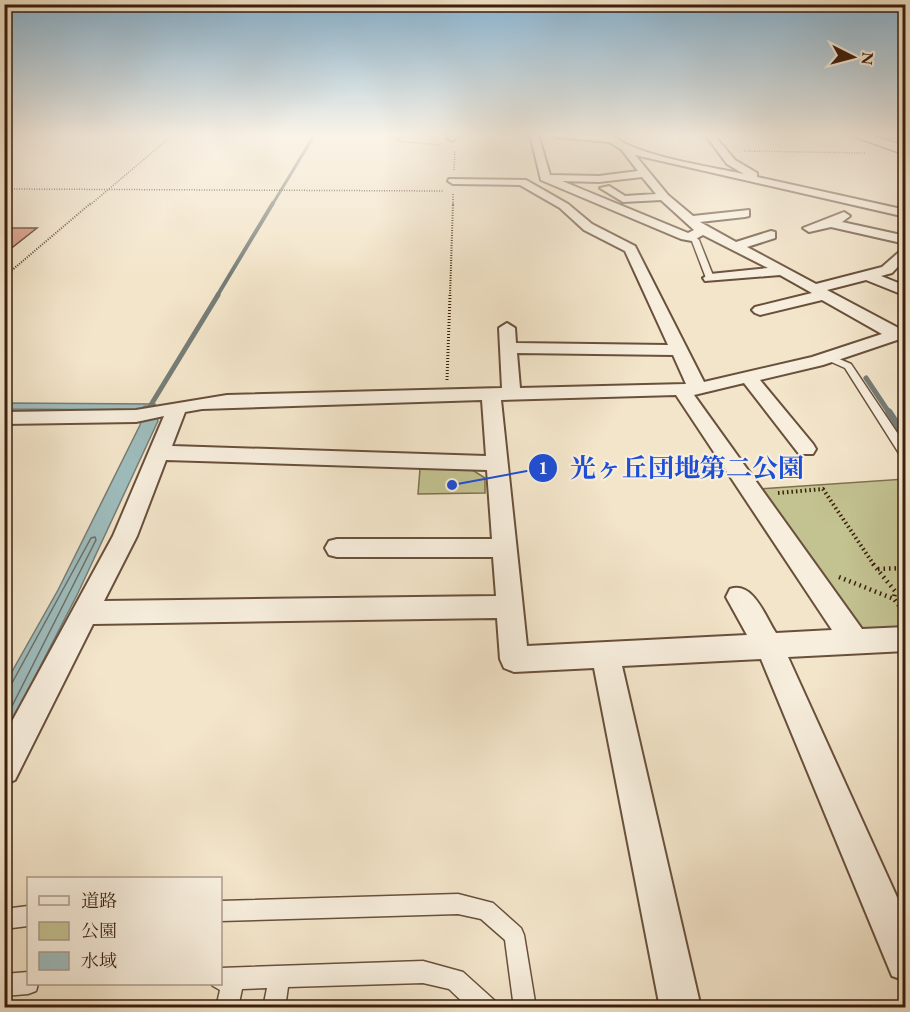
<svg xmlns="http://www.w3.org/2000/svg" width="910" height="1012" font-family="'EB Garamond','Noto Serif JP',serif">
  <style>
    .green { fill: #c3c291; stroke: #7f704e; stroke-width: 1.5 }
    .water { fill: #9ebdbe; stroke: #767d77; stroke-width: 1.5 }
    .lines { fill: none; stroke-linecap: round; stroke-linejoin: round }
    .shore { stroke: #6c6e65; stroke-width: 1.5 }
    .stream-far3 { stroke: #767d77; stroke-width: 3 }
    .stream-far2 { stroke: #767d77; stroke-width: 4 }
    .stream-far1 { stroke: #767d77; stroke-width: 5 }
    .stream { stroke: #767d77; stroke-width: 7 }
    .building { fill: #d48c78; stroke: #3b1e0c; stroke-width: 1.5 }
    .lane-casing { stroke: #69503c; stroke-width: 3 }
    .street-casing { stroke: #69503c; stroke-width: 4 }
    .secondary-casing { stroke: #3b1e0c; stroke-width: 3 }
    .path-far4 { stroke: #3b1e0c; stroke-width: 1.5; stroke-dasharray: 1 1.5; stroke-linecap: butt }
    .path-far3 { stroke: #3b1e0c; stroke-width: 2; stroke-dasharray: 1 1.5; stroke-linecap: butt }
    .path-far2 { stroke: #3b1e0c; stroke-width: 3; stroke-dasharray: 1 2; stroke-linecap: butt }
    .path-far1 { stroke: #3b1e0c; stroke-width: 4; stroke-dasharray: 1.5 3; stroke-linecap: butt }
    .path { stroke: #3b1e0c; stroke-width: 4.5; stroke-dasharray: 1.5 4; stroke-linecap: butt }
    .lane { fill: #f7eedd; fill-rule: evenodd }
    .street { fill: #f7eedd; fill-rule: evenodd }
    .secondary { fill: #f7eedd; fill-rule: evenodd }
    .leader { fill: none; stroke: #1d4ed8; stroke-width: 2 }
    .callout-dot { fill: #1d4ed8; stroke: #f7eedd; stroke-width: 2 }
    .mark-label { font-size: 18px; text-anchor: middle; font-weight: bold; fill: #fff }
    .callout-label { font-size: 26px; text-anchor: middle; font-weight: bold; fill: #1d4ed8; stroke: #f7eedd; stroke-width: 4.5; stroke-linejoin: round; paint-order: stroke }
  </style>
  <rect width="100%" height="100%" fill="#f3e5ca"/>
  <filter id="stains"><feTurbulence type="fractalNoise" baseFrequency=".00333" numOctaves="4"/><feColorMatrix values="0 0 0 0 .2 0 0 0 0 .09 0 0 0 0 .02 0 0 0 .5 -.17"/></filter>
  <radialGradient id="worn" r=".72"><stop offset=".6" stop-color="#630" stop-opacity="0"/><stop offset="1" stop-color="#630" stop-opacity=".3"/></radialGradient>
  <g class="green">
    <path d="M420 469H471L485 478V493L418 494Z"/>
    <path d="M905 479V628L858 631 759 489Z"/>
  </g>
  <path class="water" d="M5 403 155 404 158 421 78 593 5 735V684L58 590 140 425 144 410 5 409Z"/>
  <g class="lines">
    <path class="shore" d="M4 686 12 683 91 538 95 537 96 540 4 722"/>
    <path class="stream-far3" d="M272 205 315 134"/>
    <path class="stream-far2" d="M217 296 273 203"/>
    <g class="stream-far1">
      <path d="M866 378 890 414"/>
      <path d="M145 408H149L218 295"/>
    </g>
    <path class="stream" d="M889 412 906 438"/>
  </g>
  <path class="building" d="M4 228H37L4 254Z"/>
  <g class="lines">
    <g class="lane-casing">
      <g id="lane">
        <path d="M690 236H694L699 240 714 278 713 280 706 278Z"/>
        <path d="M830 355 851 364 906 446V459L902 458 845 368 827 360 825 358Z"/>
        <path d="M458 894 493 903 521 928 524 935 536 1008H514L505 940 481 919 458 914 220 921V901Z"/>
        <path d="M28 906V926L4 929V909Z"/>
        <path d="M423 961 463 972 494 1000 497 1008H469L449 989 423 983 288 987 285 1008H263L267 988 242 989 238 1008H216L220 990 213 986 211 984H220V968Z"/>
        <path d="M28 972V984H38L36 991 28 994 4 996V974Z"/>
      </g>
    </g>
    <g class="street-casing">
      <g id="street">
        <path d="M451 134H460L452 141 447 138Z"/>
        <path d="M530 134H538L550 175 599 176 638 171 621 149 609 142 556 137 552 134 605 136V134H613C625 154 717 168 744 174L727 164 705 134H713L735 160 757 173V177L906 210V217L635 155 668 195 693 216 749 210V216L745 217 700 222 736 242 771 231 775 232V238L747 247 816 284 882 267 906 246V258L892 273 881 276 906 286V296L866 280 827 290 906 332V341L897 340 823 365 760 380 813 444 816 449 813 454H799L744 383 694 395 862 629 906 627V651L788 657 906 917V981L892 976 761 659 622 666 701 1008H660L594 668 514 672 504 668 500 659 497 618 93 624 15 780 4 785V736L113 536 164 416 136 422 4 424V412L136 410 227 395 502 388 499 328 507 323 515 328 516 343 668 345 625 251 584 230 560 208 520 185 453 184 448 181 449 179 526 180 568 204 592 224 635 246 704 382 812 357 882 334 822 300 760 315 755 313 752 310 755 307 812 293 780 275 705 281 703 278 710 274 768 268 703 235 692 241 681 239 541 180ZM642 177 656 194 625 196 609 186 600 188 623 202 661 200 694 230 688 233 562 181 599 182ZM517 353 673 355 686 384 520 388ZM676 395 832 630 776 633C765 616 753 581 730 589L726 597 747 635 527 646 501 400ZM482 400 486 456 172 446 185 412 202 409ZM166 460 487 470 492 539H337L329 541 325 548 329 555 337 557H493L496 596 104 601 137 536Z"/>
        <path d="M887 134H906V139L888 136Z"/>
        <path d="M844 212 850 216 842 222 906 236V244L831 227 809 232 803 228Z"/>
      </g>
    </g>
    <g class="secondary-casing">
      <path id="secondary" d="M847 134H866L906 146V155Z"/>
    </g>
    <g class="path-far4">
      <path d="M404 134 396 141 440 145"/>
      <path d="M744 151 865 153"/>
      <path d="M454 170 455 151"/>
      <path d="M4 189 443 191"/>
      <path d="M90 205 174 134"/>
      <path d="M453 205V193"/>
    </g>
    <g class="path-far3">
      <path d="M4 277 91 203"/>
      <path d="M450 296 453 203"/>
    </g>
    <path class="path-far2" d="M447 380 450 295"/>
    <path class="path-far1" d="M778 493 823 489 874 565"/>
    <g class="path">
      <path d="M873 564 895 591 894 599 906 615"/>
      <path d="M878 569 906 568"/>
      <path d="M839 577 894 599"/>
    </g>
    <use href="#lane" class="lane"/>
    <use href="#street" class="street"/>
    <use href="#secondary" class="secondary"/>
  </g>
  <linearGradient id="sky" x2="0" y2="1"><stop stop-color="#8ab8d7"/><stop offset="0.49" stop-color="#faf3e7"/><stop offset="1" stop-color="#faf3e7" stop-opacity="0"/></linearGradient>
  <rect width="910" height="275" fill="url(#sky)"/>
  <path class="leader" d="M452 485L543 468"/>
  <g class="callout-dot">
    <circle cx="452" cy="485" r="6"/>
    <circle cx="543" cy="468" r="15"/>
  </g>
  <g class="mark-label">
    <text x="543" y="474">1</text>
  </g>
  <g class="callout-label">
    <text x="687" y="477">光ヶ丘団地第二公園</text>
  </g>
  <rect width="910" height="1012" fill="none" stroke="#f3e5ca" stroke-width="24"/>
  <rect x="6" y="6" width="898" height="1000" fill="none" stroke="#3b1e0c" stroke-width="3"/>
  <rect x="12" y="12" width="886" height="988" fill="none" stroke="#3b1e0c" stroke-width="1.5"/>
  <rect x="27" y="877" width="195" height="108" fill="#f7eedd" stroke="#ac9b89" stroke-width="1.5"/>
  <rect x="39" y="896" width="30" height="9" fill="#f7eedd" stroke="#ac9b89" stroke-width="1.5"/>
  <text x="81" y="907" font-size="18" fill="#3b1e0c">道路</text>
  <rect x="39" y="922" width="30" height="18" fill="#c3c291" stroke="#ac9b89" stroke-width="1.5"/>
  <text x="81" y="937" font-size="18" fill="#3b1e0c">公園</text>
  <rect x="39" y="952" width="30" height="18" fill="#9ebdbe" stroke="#ac9b89" stroke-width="1.5"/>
  <text x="81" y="967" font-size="18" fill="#3b1e0c">水域</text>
  <g transform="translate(853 57) rotate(96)" stroke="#f7eedd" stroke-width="4.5" paint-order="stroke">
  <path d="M0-4.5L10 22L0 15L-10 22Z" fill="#3b1e0c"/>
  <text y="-9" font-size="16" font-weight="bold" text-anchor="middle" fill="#3b1e0c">N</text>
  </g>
  <rect width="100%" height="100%" filter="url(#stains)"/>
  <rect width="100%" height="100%" fill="url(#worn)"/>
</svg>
